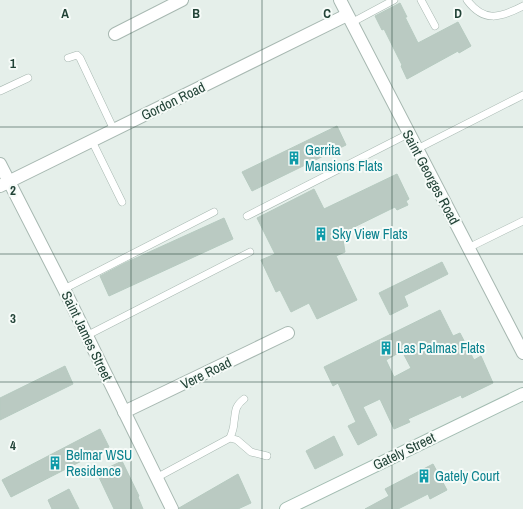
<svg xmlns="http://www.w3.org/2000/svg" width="523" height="509" font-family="'Archivo Narrow',sans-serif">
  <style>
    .building { fill: #bacac2; stroke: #b6cac0; fill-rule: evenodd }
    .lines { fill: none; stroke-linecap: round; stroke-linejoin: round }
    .lane-casing { stroke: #a7b8b1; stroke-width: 8 }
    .street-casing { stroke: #a7b8b1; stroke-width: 14 }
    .secondary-casing { stroke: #a2bcb1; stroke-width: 14 }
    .lane { stroke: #fff; stroke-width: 7 }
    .street { stroke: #fff; stroke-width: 12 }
    .secondary { stroke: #fff; stroke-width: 12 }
    .grid { fill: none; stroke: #224337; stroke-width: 1; stroke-opacity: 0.55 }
    .labels { text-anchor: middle; stroke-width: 4; stroke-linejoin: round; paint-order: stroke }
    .street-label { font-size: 14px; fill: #224337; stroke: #f6fbf8 }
    .culture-label { font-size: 14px; fill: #0d838f; stroke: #f6fbf8; text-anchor: start }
    .grid-label { font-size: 13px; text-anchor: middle; font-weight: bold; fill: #224337; stroke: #f6fbf8; stroke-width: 4; stroke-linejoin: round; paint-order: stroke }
  </style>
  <rect width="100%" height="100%" fill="#e5efea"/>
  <g class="building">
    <path d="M400 3 407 17H405L418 43 458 22 471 46 459 53 458 51 407 79 401 66 402 65 384 29 382 30 375 16Z"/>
    <path d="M337 126 346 145 252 191 242 172Z"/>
    <path d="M397 174 409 199 406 201 408 205 397 210 395 207 342 233 345 252 336 256 357 300 317 319 309 303 291 312 280 290 276 292 261 260 275 254 257 218 314 189 324 209Z"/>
    <path d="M224 218 233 239 109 296 100 276 125 263Z"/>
    <path d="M442 262 448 274 404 296 408 306 390 315 379 293Z"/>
    <path d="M440 310 453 336 460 333 474 360 481 356 493 383 462 398 461 395 408 419 410 422 394 429 380 399 363 407 377 435 358 445 348 426 356 422 338 383 333 386 324 367ZM402 351 411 368 394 377 386 360Z"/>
    <path d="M65 366 73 384 0 420V398Z"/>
    <path d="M100 429 109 447 11 497 2 480Z"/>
    <path d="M334 436 343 455 315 469 306 451Z"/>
    <path d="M122 461 139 496 138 497 143 509H114L97 473Z"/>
    <path d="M433 464 447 490 430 499 428 494 398 509H365L389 496 385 489Z"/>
    <path d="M238 474 251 503 238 509H179V508Z"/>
    <path d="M69 489 79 509H52L48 500Z"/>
  </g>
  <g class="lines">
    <g class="lane-casing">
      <g id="lane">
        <path d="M421 0 435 26"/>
        <path d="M467 0C484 23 500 18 523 6"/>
        <path d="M351 23 394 0"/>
        <path d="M68 58 77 55 80 58 114 130"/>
        <path d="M0 91 28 78"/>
        <path d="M92 141 122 202"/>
        <path d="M417 149 523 95"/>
        <path d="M247 216 408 134"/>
        <path d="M468 248 523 221"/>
        <path d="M64 289 214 212"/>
        <path d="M86 336 250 252"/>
        <path d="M230 438C232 433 234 428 234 422 236 411 234 407 244 399"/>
        <path d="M156 478 230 438 237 440 251 452 267 456"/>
      </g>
    </g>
    <g class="street-casing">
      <g id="street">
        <path d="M340 0 523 353"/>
        <path d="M115 34 182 0"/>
        <path d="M0 164 64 289 172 509"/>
        <path d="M0 186 347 15"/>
        <path d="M124 412 288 333"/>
      </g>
    </g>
    <g class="secondary-casing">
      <path id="secondary" d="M286 509 523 394"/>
    </g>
    <use href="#lane" class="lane"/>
    <use href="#street" class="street"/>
    <use href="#secondary" class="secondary"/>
  </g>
  <path class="grid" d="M131 0V509M262 0V509M392 0V509M0 127H523M0 254H523M0 382H523"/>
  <defs>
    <g id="building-bare" transform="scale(1.08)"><path d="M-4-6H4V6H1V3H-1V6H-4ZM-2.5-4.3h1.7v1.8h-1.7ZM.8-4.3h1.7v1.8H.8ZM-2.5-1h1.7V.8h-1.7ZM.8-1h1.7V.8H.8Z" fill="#0f9aa8" stroke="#f6fbf8" stroke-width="2.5" paint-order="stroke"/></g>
  </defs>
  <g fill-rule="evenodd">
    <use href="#building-bare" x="294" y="158"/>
    <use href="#building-bare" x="321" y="234"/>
    <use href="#building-bare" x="386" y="348"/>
    <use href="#building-bare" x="55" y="463"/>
    <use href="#building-bare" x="424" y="476"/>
  </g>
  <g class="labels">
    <g class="street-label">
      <text transform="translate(173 101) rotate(-26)" y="5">Gordon Road</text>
      <text transform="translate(431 177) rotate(62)" y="5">Saint Georges Road</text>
      <text transform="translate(87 336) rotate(64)" y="5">Saint James Street</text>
      <text transform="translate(206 373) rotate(-26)" y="5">Vere Road</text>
      <text transform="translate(404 451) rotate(-26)" y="5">Gately Street</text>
    </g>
    <g class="culture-label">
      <text x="305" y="155">Gerrita<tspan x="305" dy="16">Mansions Flats</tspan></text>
      <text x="332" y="239">Sky View Flats</text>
      <text x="397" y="353">Las Palmas Flats</text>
      <text x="66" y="460">Belmar WSU<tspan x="66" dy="16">Residence</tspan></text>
      <text x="435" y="481">Gately Court</text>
    </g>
  </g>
  <g class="grid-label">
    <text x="65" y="18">A</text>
    <text x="196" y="18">B</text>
    <text x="327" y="18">C</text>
    <text x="458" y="18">D</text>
    <text x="13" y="68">1</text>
    <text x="13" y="195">2</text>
    <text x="13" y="323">3</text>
    <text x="13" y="450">4</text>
  </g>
</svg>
